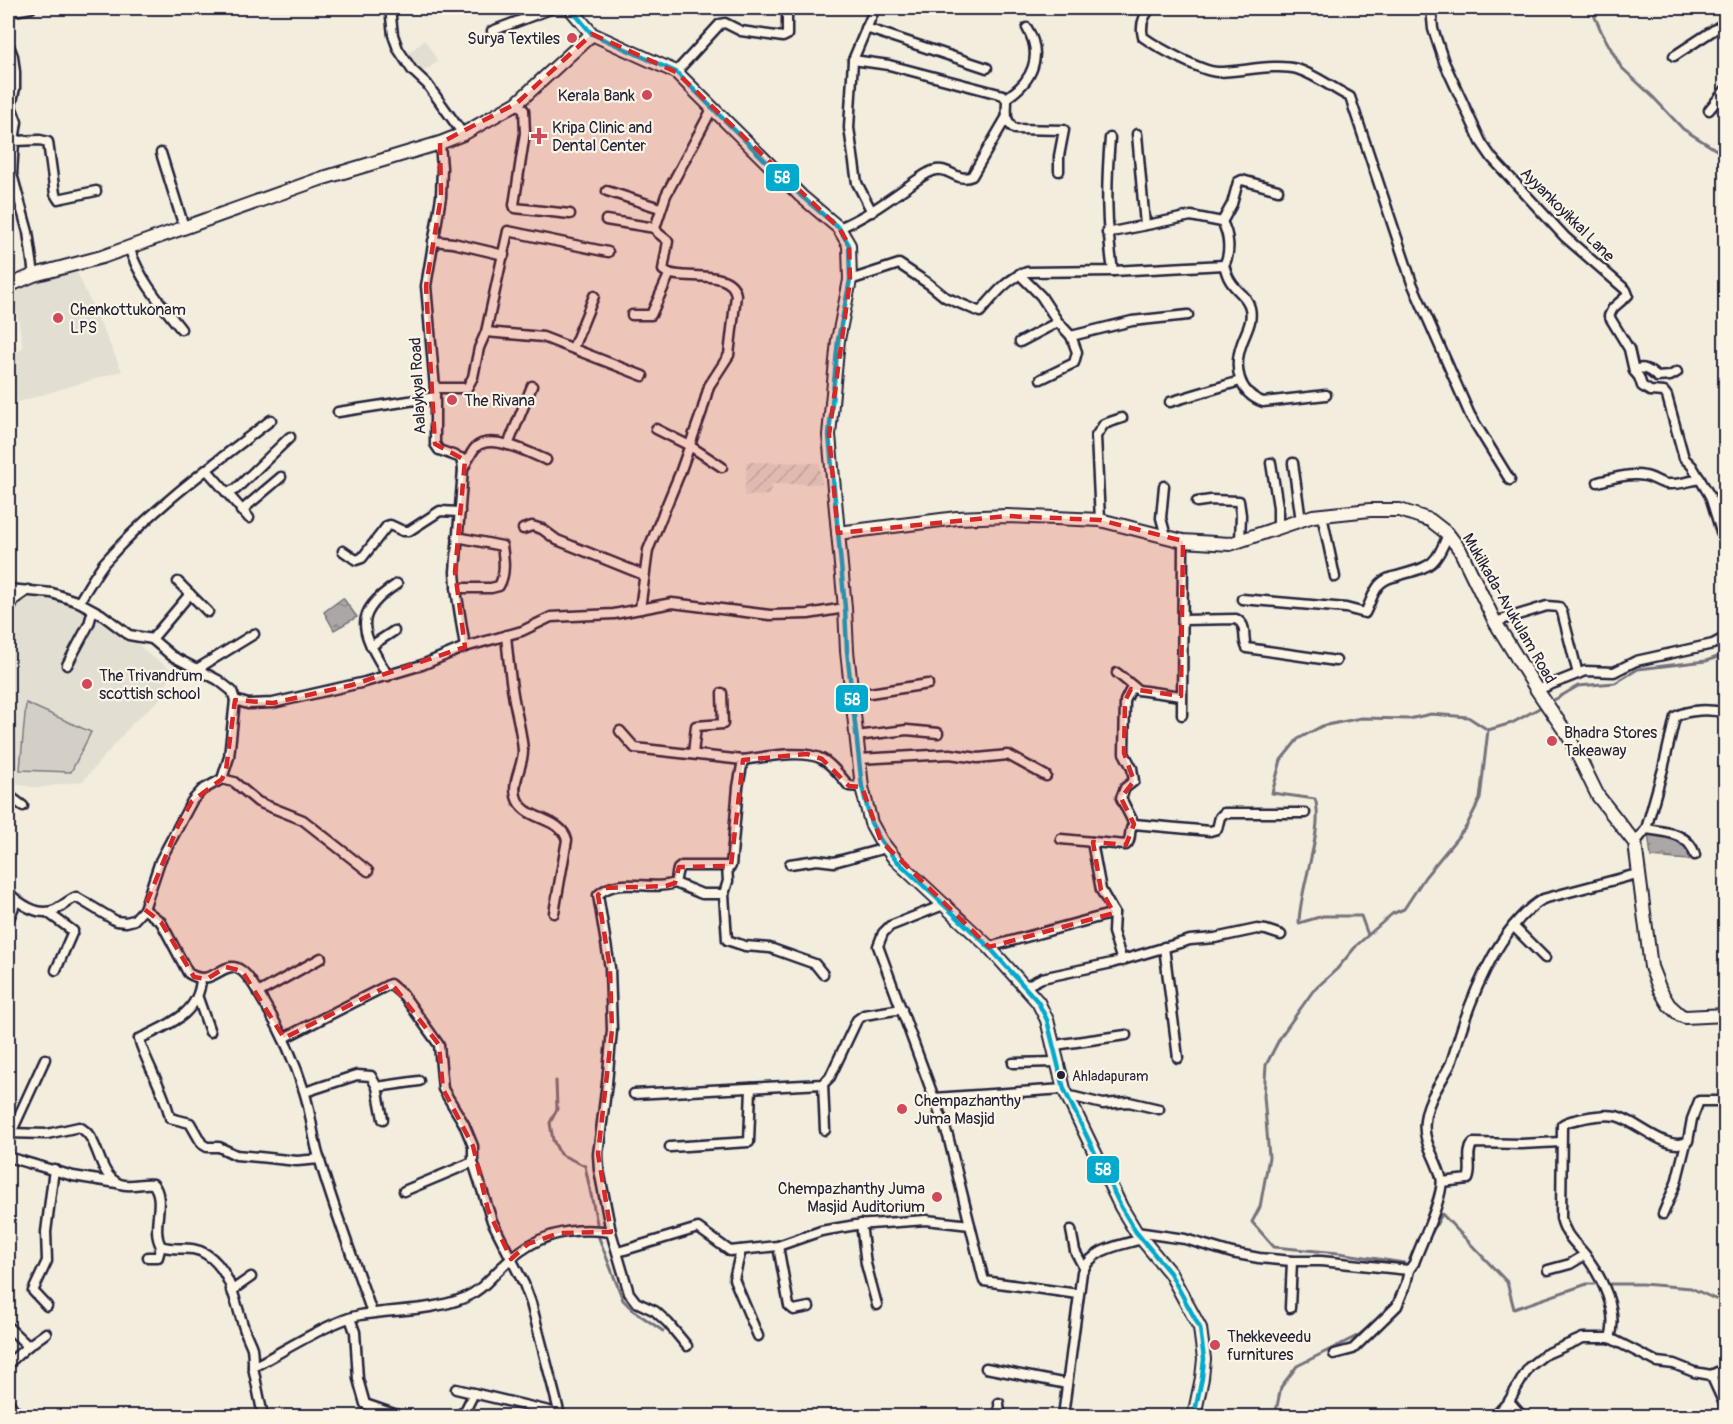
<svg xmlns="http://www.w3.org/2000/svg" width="1733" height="1424" font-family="Pangolin,sans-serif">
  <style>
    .built { fill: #e3ded2 }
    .industrial { fill: url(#industrial-furrows) }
    .green { fill: #d4cfc6; stroke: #7b7880; stroke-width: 1.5 }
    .water { fill: url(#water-ripples); stroke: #75727b; stroke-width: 1.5 }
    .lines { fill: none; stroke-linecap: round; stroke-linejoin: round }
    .stream { stroke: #75727b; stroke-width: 3 }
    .minor-casing { stroke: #22223b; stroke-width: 13 }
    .secondary-casing { stroke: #22223b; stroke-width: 16 }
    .minor { stroke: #fcf5e5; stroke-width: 8 }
    .secondary { stroke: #fcf5e5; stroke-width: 12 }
    .bus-1-casing { stroke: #fcf5e5; stroke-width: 9 }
    .bus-1 { stroke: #00a9ce; stroke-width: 4.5 }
    .marked { fill: #d62828; fill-opacity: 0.2; stroke: #d62828; stroke-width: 4.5; stroke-dasharray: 12 8; stroke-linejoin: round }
    .poi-dot { fill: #d1495b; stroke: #fcf5e5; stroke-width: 2 }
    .bus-dot { fill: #22223b; stroke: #fcf5e5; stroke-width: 2 }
    .labels { text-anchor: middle; stroke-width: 4.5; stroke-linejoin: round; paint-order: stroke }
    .bus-label { font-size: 14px; fill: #22223b; stroke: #fcf5e5; text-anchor: start }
    .poi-label { font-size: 16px; fill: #22223b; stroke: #fcf5e5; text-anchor: start }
    .street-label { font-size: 16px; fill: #22223b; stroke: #fcf5e5 }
    .line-badge { stroke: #fcf5e5; stroke-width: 2 }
    .badge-label { font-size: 16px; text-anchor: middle; font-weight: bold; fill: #fff }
  </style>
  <defs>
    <pattern id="industrial-furrows" width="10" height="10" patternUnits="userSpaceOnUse" patternTransform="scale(1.5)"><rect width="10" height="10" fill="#e3ded2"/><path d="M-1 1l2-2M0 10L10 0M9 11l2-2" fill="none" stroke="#c2beb5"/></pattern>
    <pattern id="water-ripples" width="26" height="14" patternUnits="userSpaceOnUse" patternTransform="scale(1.5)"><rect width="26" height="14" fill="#aca7a6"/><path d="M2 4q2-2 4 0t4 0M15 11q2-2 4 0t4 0" fill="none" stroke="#8c8888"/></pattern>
  </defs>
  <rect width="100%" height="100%" fill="#f3edde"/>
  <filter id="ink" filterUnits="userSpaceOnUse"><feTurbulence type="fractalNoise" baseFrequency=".0167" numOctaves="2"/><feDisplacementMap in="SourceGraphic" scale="12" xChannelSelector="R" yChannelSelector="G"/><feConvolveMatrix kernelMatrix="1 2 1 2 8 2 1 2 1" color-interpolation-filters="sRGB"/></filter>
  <g filter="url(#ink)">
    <g class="built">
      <path d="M425 40 438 62 417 75 406 55Z"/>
      <path d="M75 268 122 371 8 405V361L23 347 13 289Z"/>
      <path d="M8 586 86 606 129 634 148 654 172 670 162 697 133 723 83 781 38 788 8 783Z"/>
    </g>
    <path class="industrial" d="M747 462 819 463 822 484H772L769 495 744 496Z"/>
    <path class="green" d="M26 703 91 732 71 772 20 770Z"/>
    <g class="water">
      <path d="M343 598 357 617 334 630 324 612Z"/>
      <path d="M1648 831 1681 842 1687 846 1689 860 1651 857Z"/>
    </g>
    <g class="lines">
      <g class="stream">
        <path d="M1591 8 1602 33 1621 67 1653 97 1683 129 1726 156"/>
        <path d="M1549 703 1578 686 1615 683 1638 669 1706 661 1726 654"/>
        <path d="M1368 935 1361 916H1323L1299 923C1299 890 1325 827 1315 799L1272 793 1281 760 1298 739 1322 726 1361 718 1409 719 1431 714 1468 717 1488 730"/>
        <path d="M556 1081 557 1109 550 1123 553 1140 560 1154 585 1166 597 1223"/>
        <path d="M599 1238 623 1300 634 1311 663 1331"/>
        <path d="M1423 1249 1442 1214 1507 1282 1514 1309 1587 1284H1594"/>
        <path d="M1404 1263 1339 1253 1274 1247 1252 1222 1260 1207 1269 1157 1264 1096 1266 1065 1281 1036 1313 991 1337 969 1357 945 1392 914 1404 909 1425 877 1466 827 1480 799 1488 730 1512 723 1543 706"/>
        <path d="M1410 1279 1416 1266"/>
        <path d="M1610 1284H1642L1691 1288 1726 1304"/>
        <path d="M1275 1416 1281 1387 1297 1366 1359 1335 1374 1323"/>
      </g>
      <g class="minor-casing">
        <g id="minor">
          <path d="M390 8 393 35 398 49 412 70 427 84 463 134"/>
          <path d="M1151 8C1143 16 1140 25 1143 37 1157 47 1202 72 1218 72 1241 72 1275 63 1297 69 1316 75 1332 88 1350 97L1412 283 1470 415 1510 480"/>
          <path d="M1431 8 1433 29 1444 62 1481 142 1492 158 1565 237 1626 290 1628 295 1613 308 1609 316 1629 349 1634 371 1639 377 1642 386 1650 391 1664 392 1667 396 1684 458 1692 466 1710 496 1726 548"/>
          <path d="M8 12 31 8"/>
          <path d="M866 28 987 68"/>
          <path d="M492 31 553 8"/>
          <path d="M8 43 13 56 15 72V88L11 106 17 122 14 141 40 140 48 142 55 194 58 199 96 191"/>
          <path d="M1674 56 1726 22"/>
          <path d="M853 60 889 65 1003 95 1007 100C1007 111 1004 122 1015 129L1064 130 1059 156V171"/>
          <path d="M676 72 720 24 725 23 741 31 783 37 787 35V8"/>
          <path d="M1006 98C1032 82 1044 56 1027 28"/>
          <path d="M517 103 524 110 525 133 514 205 515 208 570 214"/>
          <path d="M1709 110 1726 89"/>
          <path d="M1137 134 1145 225"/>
          <path d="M1110 138C1106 185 1106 224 1113 271"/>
          <path d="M14 141 12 174 28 232 34 275"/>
          <path d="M440 143 442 168 441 197 426 286 435 388V444L439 450 461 458 463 469 455 572 457 596 465 647"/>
          <path d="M161 153 184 227"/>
          <path d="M607 191 660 208"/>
          <path d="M872 212 857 183 849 128 853 60 875 8"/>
          <path d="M606 220 655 228"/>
          <path d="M1222 222 1232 204 1238 182 1242 180 1278 190"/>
          <path d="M839 228C863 218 883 204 904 189 912 184 920 177 928 173 948 162 955 184 972 176L1006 118"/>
          <path d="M1107 233 1191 216 1222 222C1229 234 1231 253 1224 265 1226 271 1227 277 1231 282 1237 292 1247 295 1250 308 1253 322 1246 331 1242 343 1233 367 1238 393 1263 402L1326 395"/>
          <path d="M433 241 453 243 504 255"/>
          <path d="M129 247C139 279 161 304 181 329"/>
          <path d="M1019 274 1041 296 1058 322 1071 336 1077 352 1074 363 1041 379"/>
          <path d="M850 280 899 264 929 284 945 297 980 312C993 297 1007 278 1027 272L1113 271 1224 265"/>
          <path d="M632 315H651L669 275"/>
          <path d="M486 332 508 231 608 252"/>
          <path d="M1071 336 1132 321 1188 315"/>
          <path d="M1020 342 1058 322"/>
          <path d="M573 348 594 296"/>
          <path d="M1634 371C1643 365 1649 370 1657 377L1670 376 1677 372"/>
          <path d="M435 388H467L473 377 479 348 486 332 543 337 643 376"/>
          <path d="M1170 402 1240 381"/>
          <path d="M338 412 435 397"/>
          <path d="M656 429 690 446 722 467"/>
          <path d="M508 445 532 386"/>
          <path d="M1271 463 1278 507V528"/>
          <path d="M1293 463 1301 521"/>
          <path d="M463 469C467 462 470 454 475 448 490 432 530 453 546 460"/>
          <path d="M207 470 249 518"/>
          <path d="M1598 482C1613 478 1630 473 1645 476 1653 477 1659 483 1667 484 1678 485 1689 481 1700 479"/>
          <path d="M1164 486 1161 518 1166 536"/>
          <path d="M227 493 236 489 290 437"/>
          <path d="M1197 502 1211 500 1239 501 1241 515 1240 541"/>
          <path d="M1715 507 1726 501"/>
          <path d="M241 511 281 477"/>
          <path d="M1322 515 1335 577"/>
          <path d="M1100 520 1096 436 1104 424 1122 418"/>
          <path d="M523 529 532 526 542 529 557 540 644 575"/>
          <path d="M343 551 356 560 362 558 387 526 390 525 403 531H409L440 511 460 512"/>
          <path d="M178 582 208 612"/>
          <path d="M456 588H491L499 586C506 574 504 559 502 546L457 537"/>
          <path d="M8 589 52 593 79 602 101 614 129 635 152 639 172 656 218 680 232 691 235 700 229 757 222 779 202 790 192 801 160 861 144 909 134 920 126 922 116 921 76 897C68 900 62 907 55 910 39 917 19 904 8 892"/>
          <path d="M1242 599 1346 608 1365 613C1370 604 1373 591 1380 584 1385 579 1391 577 1397 576 1430 566 1435 568 1448 534"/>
          <path d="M79 602C87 589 95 575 104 563 152 508 214 464 271 420"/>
          <path d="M640 609 648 550 680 473 702 411 709 386 729 355 736 295C732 266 678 283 663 270L668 241 658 233 655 228 666 195 712 109"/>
          <path d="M8 613 14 600 28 590"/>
          <path d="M1183 620 1236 619C1249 626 1241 637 1247 648L1336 661"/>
          <path d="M1495 622 1547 606 1559 607 1562 612 1578 674"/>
          <path d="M506 635C508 657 510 678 514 700 517 716 522 734 523 751 523 766 512 781 516 796 522 821 561 816 567 840L554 913"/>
          <path d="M152 639 190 594"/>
          <path d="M371 646 394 631"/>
          <path d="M67 665 89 624 93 610"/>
          <path d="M197 669 254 634"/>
          <path d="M1117 673 1138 690 1181 696"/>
          <path d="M388 676C364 634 348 616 397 584"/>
          <path d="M1132 687 1125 701 1124 753 1132 768 1134 781 1125 788 1121 798 1134 824"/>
          <path d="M1537 690 1585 671 1614 672 1636 661 1713 644 1726 637"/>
          <path d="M851 691 870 693 928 684"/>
          <path d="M235 700 248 704 273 703 365 682 422 665 465 647 522 631 551 617 614 614 672 603 770 615 808 614 845 608"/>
          <path d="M1182 715 1183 541"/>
          <path d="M620 731 635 748 743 760"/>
          <path d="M856 736 907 730 938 733"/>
          <path d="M693 754 696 726 723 724 722 693"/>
          <path d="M859 759 950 754 978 758 1008 755 1046 776"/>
          <path d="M222 779 234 782 258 802 303 820 368 871"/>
          <path d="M8 795 23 806"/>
          <path d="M1646 829C1667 832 1689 833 1695 855"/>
          <path d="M1061 839 1126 845C1133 840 1127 830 1134 824L1210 831 1217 829 1220 817 1224 813H1305"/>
          <path d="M1092 842 1101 890 1114 913 1113 932 1122 961"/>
          <path d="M1635 843 1646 829 1663 769 1675 717C1688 709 1711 709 1726 713"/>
          <path d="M790 864 817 860 834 862 886 848"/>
          <path d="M727 867 728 881 724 894 727 940 745 946 770 948 815 964 823 974"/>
          <path d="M675 883 702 894H724"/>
          <path d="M144 909 161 922 188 973C214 990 223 956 242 971 251 978 257 991 263 1001 280 1029 294 1059 304 1091 311 1112 312 1133 318 1154 333 1208 354 1260 372 1313"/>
          <path d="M47 912 73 931 56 970"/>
          <path d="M8 921 16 902"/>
          <path d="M1513 926 1545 958"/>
          <path d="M989 947 1114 913"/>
          <path d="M1164 947 1178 1058"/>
          <path d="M201 979C199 1015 167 1025 139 1039 147 1066 164 1089 170 1118L190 1123 202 1144 207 1147H219L236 1155 259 1157 297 1161 320 1159"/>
          <path d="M1024 987 1042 978 1112 963 1190 940 1215 938 1257 929 1266 930 1281 935"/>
          <path d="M258 993 321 958"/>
          <path d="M198 998 210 1032"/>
          <path d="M284 1038 390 984 404 996 439 1045 443 1089 464 1124 473 1146V1162L492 1221 524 1284 531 1303 560 1415"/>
          <path d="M1052 1047 1062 1044 1126 1035"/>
          <path d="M1013 1063 1056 1062"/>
          <path d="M823 1084 825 1130"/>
          <path d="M377 1087 419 1081"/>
          <path d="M305 1092 357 1075 371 1076 377 1087 383 1119"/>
          <path d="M634 1094 823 1084 830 1077 857 1020 864 1015 902 1009"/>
          <path d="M1066 1095 1103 1104 1129 1102 1159 1109"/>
          <path d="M934 1098 1064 1089"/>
          <path d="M8 1133 47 1134 79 1127C101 1137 96 1175 120 1184 131 1188 142 1182 153 1184 167 1200 150 1228 161 1246 177 1252 190 1244 206 1254 231 1269 236 1306 245 1331 247 1337 250 1342 252 1348 253 1354 253 1361 253 1367 282 1352 330 1321 360 1315 394 1309 432 1311 464 1298 481 1291 490 1278 503 1266 534 1235 568 1226 611 1232L629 1293 636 1302 655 1311 668 1323 687 1346"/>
          <path d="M11 1133 45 1059"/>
          <path d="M670 1147 749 1142 751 1088"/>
          <path d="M8 1157 73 1176 117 1183"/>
          <path d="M1442 1182 1468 1179C1473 1168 1465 1154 1473 1143L1521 1144 1561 1142"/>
          <path d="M404 1191 473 1162"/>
          <path d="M1663 1214 1676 1183 1686 1143"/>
          <path d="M861 1224 866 1264 877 1305"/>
          <path d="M970 1225 984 1281 1078 1294"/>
          <path d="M1071 1230 1075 1251 1084 1268"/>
          <path d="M611 1232 599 1170 598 1154 607 1083 612 1030 610 968 598 895C619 875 650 892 675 883L678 869 682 866H731L738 787 743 760C764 757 803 749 822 759 833 765 841 777 849 786L862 787"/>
          <path d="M1136 1232 1185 1239 1232 1253 1259 1258 1292 1261H1321L1409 1270 1414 1263C1420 1245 1446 1193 1441 1177 1436 1157 1422 1142 1425 1121 1427 1099 1442 1082 1451 1063 1455 1051 1458 1040 1462 1028 1476 985 1503 923 1543 899L1637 874"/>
          <path d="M778 1246 789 1306 794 1310 809 1307"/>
          <path d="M741 1250 734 1279 758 1336"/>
          <path d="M618 1252 698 1228 730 1251 778 1246 821 1231 856 1225 926 1220 970 1225 948 1136 878 946 883 933 890 926 946 904"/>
          <path d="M148 1257H158L161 1246"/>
          <path d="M1548 1270 1570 1264 1585 1255"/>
          <path d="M231 1291 251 1277"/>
          <path d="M47 1306 33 1291 47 1261 46 1232 54 1169"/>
          <path d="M1290 1308 1292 1261"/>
          <path d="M350 1318 355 1332 358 1379 365 1404 400 1416"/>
          <path d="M8 1327 28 1346"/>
          <path d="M1610 1338C1619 1311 1602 1278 1586 1256 1574 1241 1566 1237 1561 1218L1562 1125C1568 1120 1576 1120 1584 1118 1594 1116 1605 1114 1616 1116 1636 1120 1668 1154 1688 1141L1692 1119 1699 1101H1726"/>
          <path d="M1334 1354 1353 1349 1397 1306 1406 1284 1409 1270"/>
          <path d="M10 1362 28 1346 46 1333"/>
          <path d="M253 1367 263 1416"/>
          <path d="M986 1368 1067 1384"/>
          <path d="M1711 1375 1726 1408"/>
          <path d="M456 1389 549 1411 563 1416"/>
          <path d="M8 1401 14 1410 21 1416"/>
          <path d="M1509 1401 1522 1416"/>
          <path d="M999 1403 1000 1416"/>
          <path d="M457 1416 465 1411 474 1393"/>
          <path d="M1063 1416 1082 1272C1093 1248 1118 1246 1142 1239"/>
          <path d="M1495 1416 1509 1401 1529 1367 1544 1355 1583 1338H1610L1657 1362 1674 1364 1694 1372 1711 1375 1726 1368"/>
        </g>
      </g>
      <g class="secondary-casing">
        <g id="secondary">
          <path d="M570 8 592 34 676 72 801 196 839 228 849 245 850 280 838 340 829 435 845 608 847 651 862 787 871 823 881 841 895 859 989 947 1038 1002 1047 1020 1064 1089 1121 1207 1136 1232 1170 1273 1200 1328 1204 1359 1202 1378 1194 1416"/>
          <path d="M8 286 34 275 102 257 320 179 440 143 463 134 517 103 592 34"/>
          <path d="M838 533 957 518 1007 516 1100 520 1183 541 1230 544 1313 516 1370 510H1400L1430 520 1448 534 1460 550 1495 622 1537 690 1569 737 1598 796 1635 843 1651 967 1660 990 1669 1005 1680 1015 1685 1017 1726 1015"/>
        </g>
      </g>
      <use href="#minor" class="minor"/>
      <use href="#secondary" class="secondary"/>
      <g class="bus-1-casing">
        <path id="bus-1" d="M570 8 592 34 676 72 801 196 839 228 849 245 850 280 838 340 829 435 845 608 847 651 862 787 871 823 881 841 895 859 989 947 1038 1002 1047 1020 1064 1089 1121 1207 1136 1232 1170 1273 1200 1328 1204 1359 1202 1378 1194 1416"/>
      </g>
      <use href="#bus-1" class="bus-1"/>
    </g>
  </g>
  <path class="marked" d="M592 34 676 72 839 228 849 245 850 280 829 435 838 533 1007 516 1100 520 1183 541 1181 696 1131 689 1125 701 1124 753 1134 781 1121 798 1134 824 1126 845 1093 842 1101 890 1114 913 989 947 881 841 862 787 849 786 822 759 807 754 743 760 731 866 679 867 675 883 666 886 605 888 598 895 610 968 612 1030 598 1154 611 1232 559 1233 528 1244 511 1259 488 1210 473 1146 443 1089 439 1045 392 984 284 1038 242 971 226 967 207 979 194 977 161 922 144 909 178 826 192 801 222 779 226 770 235 700 273 703 352 685 465 647 455 572 465 460 435 444 426 286 441 197 440 143 517 103Z"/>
  <g class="poi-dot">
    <circle cx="572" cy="38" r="6"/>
    <circle cx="647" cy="95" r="6"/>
    <path d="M536 127h6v6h6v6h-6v6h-6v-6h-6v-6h6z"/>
    <circle cx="58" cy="318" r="6"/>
    <circle cx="452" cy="400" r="6"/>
    <circle cx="87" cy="684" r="6"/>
    <circle cx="1552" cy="741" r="6"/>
    <circle cx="902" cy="1109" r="6"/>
    <circle cx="937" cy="1197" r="6"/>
    <circle cx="1215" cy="1345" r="6"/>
  </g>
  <circle class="bus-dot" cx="1061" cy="1075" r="5"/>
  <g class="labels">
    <g class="bus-label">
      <text x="1072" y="1081">Ahladapuram</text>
    </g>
    <g class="poi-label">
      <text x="560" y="44" text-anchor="end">Surya Textiles</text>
      <text x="635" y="101" text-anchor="end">Kerala Bank</text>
      <text x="552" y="133">Kripa Clinic and<tspan x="552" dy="18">Dental Center</tspan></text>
      <text x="70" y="315">Chenkottukonam<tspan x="70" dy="18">LPS</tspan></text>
      <text x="464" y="406">The Rivana</text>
      <text x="99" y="681">The Trivandrum<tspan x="99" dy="18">scottish school</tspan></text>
      <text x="1564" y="738">Bhadra Stores<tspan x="1564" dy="18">Takeaway</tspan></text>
      <text x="914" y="1106">Chempazhanthy<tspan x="914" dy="18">Juma Masjid</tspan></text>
      <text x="925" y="1194" text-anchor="end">Chempazhanthy Juma<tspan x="925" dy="18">Masjid Auditorium</tspan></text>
      <text x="1227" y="1342">Thekkeveedu<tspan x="1227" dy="18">furnitures</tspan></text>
    </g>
    <g class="street-label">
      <text transform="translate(1568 214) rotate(45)" y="6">Ayyankoyikkal Lane</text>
      <text transform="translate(417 386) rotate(-93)" y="6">Aalaykyal Road</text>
      <text transform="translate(1510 608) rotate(60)" y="6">Mukilkada-Avukulam Road</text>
    </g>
  </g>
  <g class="line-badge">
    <rect x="765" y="163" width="35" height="29" rx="6" fill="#00a9ce"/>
    <rect x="835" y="684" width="34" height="29" rx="6" fill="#00a9ce"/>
    <rect x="1086" y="1155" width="34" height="29" rx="6" fill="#00a9ce"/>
  </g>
  <g class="badge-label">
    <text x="782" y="183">58</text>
    <text x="852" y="705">58</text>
    <text x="1103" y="1175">58</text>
  </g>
  <rect width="1733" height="1424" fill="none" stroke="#fcf5e5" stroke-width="30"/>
  <rect x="15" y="15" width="1703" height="1394" fill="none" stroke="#22223b" stroke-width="2" filter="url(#ink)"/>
</svg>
